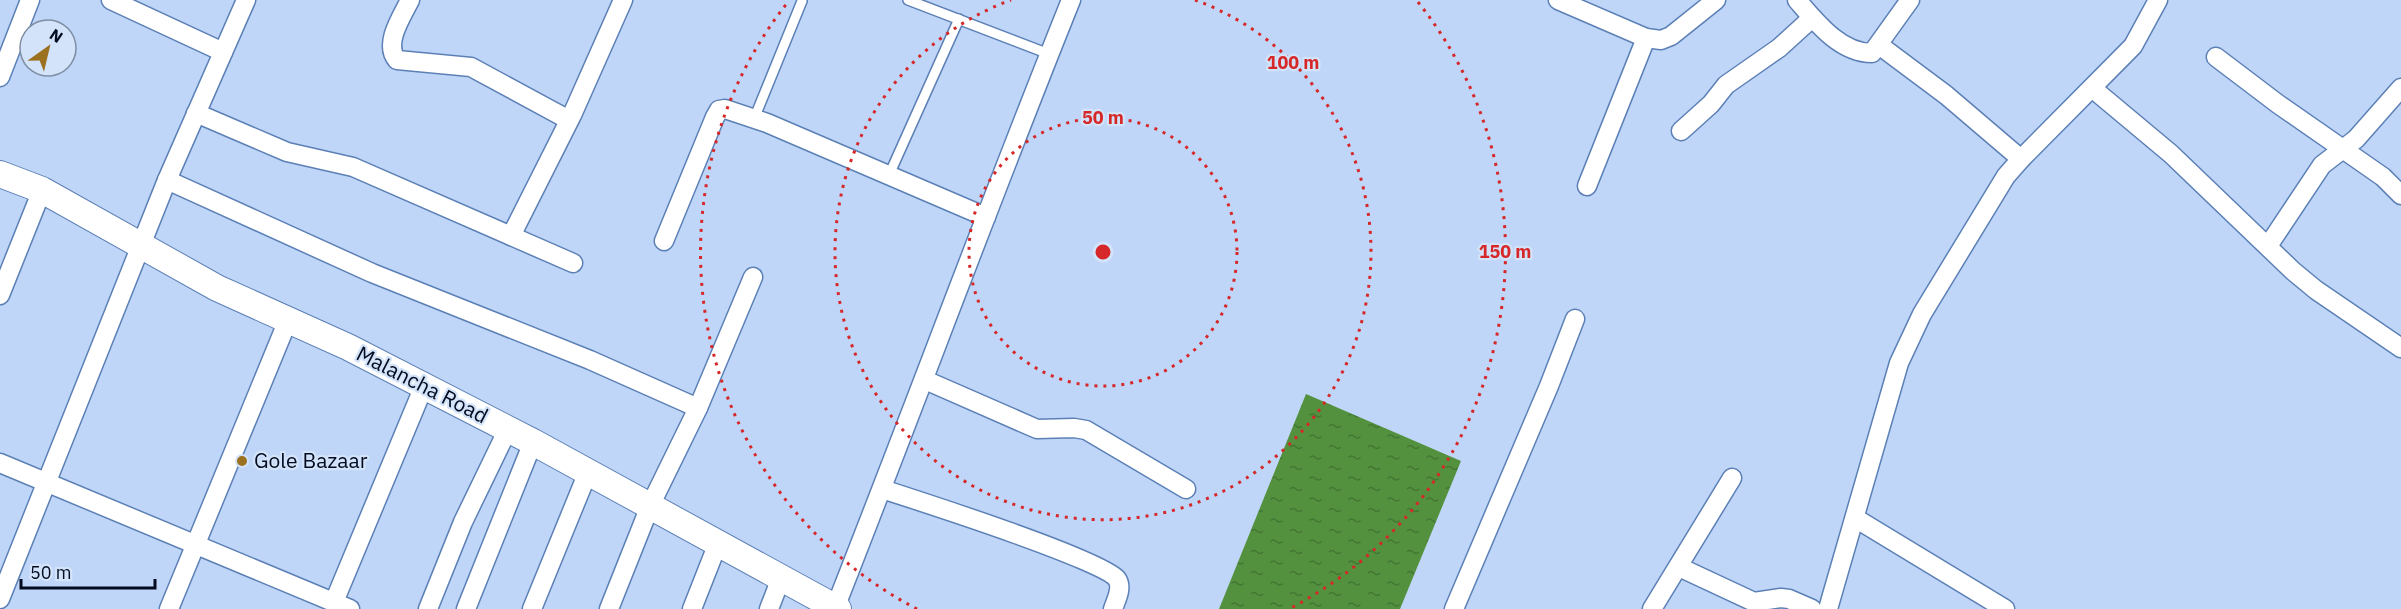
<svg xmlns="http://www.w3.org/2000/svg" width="2401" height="609" font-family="'IBM Plex Sans',sans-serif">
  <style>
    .water { fill: url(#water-ripples) }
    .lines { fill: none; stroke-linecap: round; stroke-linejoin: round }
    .service-casing { stroke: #5c80b5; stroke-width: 12 }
    .minor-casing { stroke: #5c80b5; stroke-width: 21 }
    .secondary-casing { stroke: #5c80b5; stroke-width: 28 }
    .service { stroke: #fff; stroke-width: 9 }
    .minor { stroke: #fff; stroke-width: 18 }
    .secondary { stroke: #fff; stroke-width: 26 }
    .ring { fill: none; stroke: #d62828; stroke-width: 3; stroke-dasharray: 3 6 }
    .poi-dot { fill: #9b701f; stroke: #d3e3fa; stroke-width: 2 }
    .labels { text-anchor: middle; stroke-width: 4.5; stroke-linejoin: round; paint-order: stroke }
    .street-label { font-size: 21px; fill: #020b1f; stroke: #d3e3fa }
    .poi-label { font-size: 21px; fill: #020b1f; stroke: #d3e3fa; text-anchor: start }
    .centre { fill: #d62828; stroke: #d3e3fa; stroke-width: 3 }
    .ring-label { font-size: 18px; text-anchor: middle; font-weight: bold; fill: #d62828; stroke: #d3e3fa; stroke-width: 4.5; stroke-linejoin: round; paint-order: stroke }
  </style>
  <defs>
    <pattern id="water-ripples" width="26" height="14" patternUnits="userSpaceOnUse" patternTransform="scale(1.5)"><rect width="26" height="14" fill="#53913e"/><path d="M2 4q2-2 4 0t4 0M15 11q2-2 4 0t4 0" fill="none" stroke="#437533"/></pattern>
  </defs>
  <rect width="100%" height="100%" fill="#bfd6f9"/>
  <path class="water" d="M1306 394 1461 461 1400 609H1219Z"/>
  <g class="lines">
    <g class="service-casing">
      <g id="service">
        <path d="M908 0 1049 54"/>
        <path d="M754 119 802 1"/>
        <path d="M889 175 959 19"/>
      </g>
    </g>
    <g class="minor-casing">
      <g id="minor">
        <path d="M111 0 223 52"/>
        <path d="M410 0C402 16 383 44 397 60L471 67 569 120"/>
        <path d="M1558 0 1646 38 1661 40 1671 36 1716 0"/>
        <path d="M1797 0C1816 22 1840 53 1872 53L1910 0"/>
        <path d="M1879 45 1946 95 2021 159"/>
        <path d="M2216 57 2278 104 2383 177 2401 195"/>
        <path d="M0 77 30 0"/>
        <path d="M2092 88 2171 154 2293 271 2316 290 2401 348"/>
        <path d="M196 113 287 152 353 167 573 263"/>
        <path d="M1681 131 1711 104 1726 85 1779 48 1812 18"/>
        <path d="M167 180 372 273 590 360 698 408"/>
        <path d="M1587 186 1646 38"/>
        <path d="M511 236 572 115 623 0"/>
        <path d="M664 241 715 117 719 110 725 109 767 123 986 217"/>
        <path d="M2268 246 2322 165 2356 139 2401 88"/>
        <path d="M0 295 42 190"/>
        <path d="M925 380 1037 429 1074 428 1086 430 1186 489"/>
        <path d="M0 463 350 609"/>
        <path d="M882 489C916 500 1104 560 1117 579 1123 588 1116 600 1113 609"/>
        <path d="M1855 518 2005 609"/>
        <path d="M1679 567 1754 602 1781 598 1789 599 1812 609"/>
        <path d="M0 599 167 180 246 0"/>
        <path d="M334 602 424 386"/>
        <path d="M835 608C915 405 990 201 1071 0"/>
        <path d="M169 609 288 320"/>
        <path d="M428 609 463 522 508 429"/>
        <path d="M466 609 533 442"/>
        <path d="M532 609 588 472"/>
        <path d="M609 609 650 506 698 408 753 277"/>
        <path d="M692 609 718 543"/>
        <path d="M769 609 781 578"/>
        <path d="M1454 609 1549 386 1575 319"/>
        <path d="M1652 609 1732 478"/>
        <path d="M1828 609 1899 363 1922 314 2006 176 2021 159 2133 46 2158 0"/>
      </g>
    </g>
    <g class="secondary-casing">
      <path id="secondary" d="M0 174 42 190 217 288 348 347 533 442 838 609"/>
    </g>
    <use href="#service" class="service"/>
    <use href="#minor" class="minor"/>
    <use href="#secondary" class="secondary"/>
  </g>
  <g class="ring">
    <circle cx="1103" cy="252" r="134"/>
    <path d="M1195 0A268 268 0 1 1 1011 0"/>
    <path d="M917 609A402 402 0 0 1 788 2M1418 2A402 402 0 0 1 1289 609"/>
  </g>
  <circle class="poi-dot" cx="242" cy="461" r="6"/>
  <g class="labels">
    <g class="street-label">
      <text transform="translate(422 385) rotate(27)" y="7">Malancha Road</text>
    </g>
    <g class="poi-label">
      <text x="254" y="468">Gole Bazaar</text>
    </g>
  </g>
  <circle cx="1103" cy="252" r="9" class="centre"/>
  <g class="ring-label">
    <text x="1293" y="69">100 m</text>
    <text x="1103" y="124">50 m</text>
    <text x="1505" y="258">150 m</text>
  </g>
  <g transform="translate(48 48) rotate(34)"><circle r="28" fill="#d3e3fa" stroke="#7f8da2" stroke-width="1.5"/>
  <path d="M0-4.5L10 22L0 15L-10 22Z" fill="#9b701f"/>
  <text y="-9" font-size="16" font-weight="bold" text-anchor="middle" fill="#020b1f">N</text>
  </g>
  <path d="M21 579v9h134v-9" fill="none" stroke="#020b1f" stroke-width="3"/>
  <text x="30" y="579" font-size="18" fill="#020b1f" stroke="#d3e3fa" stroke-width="4.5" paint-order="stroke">50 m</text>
</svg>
